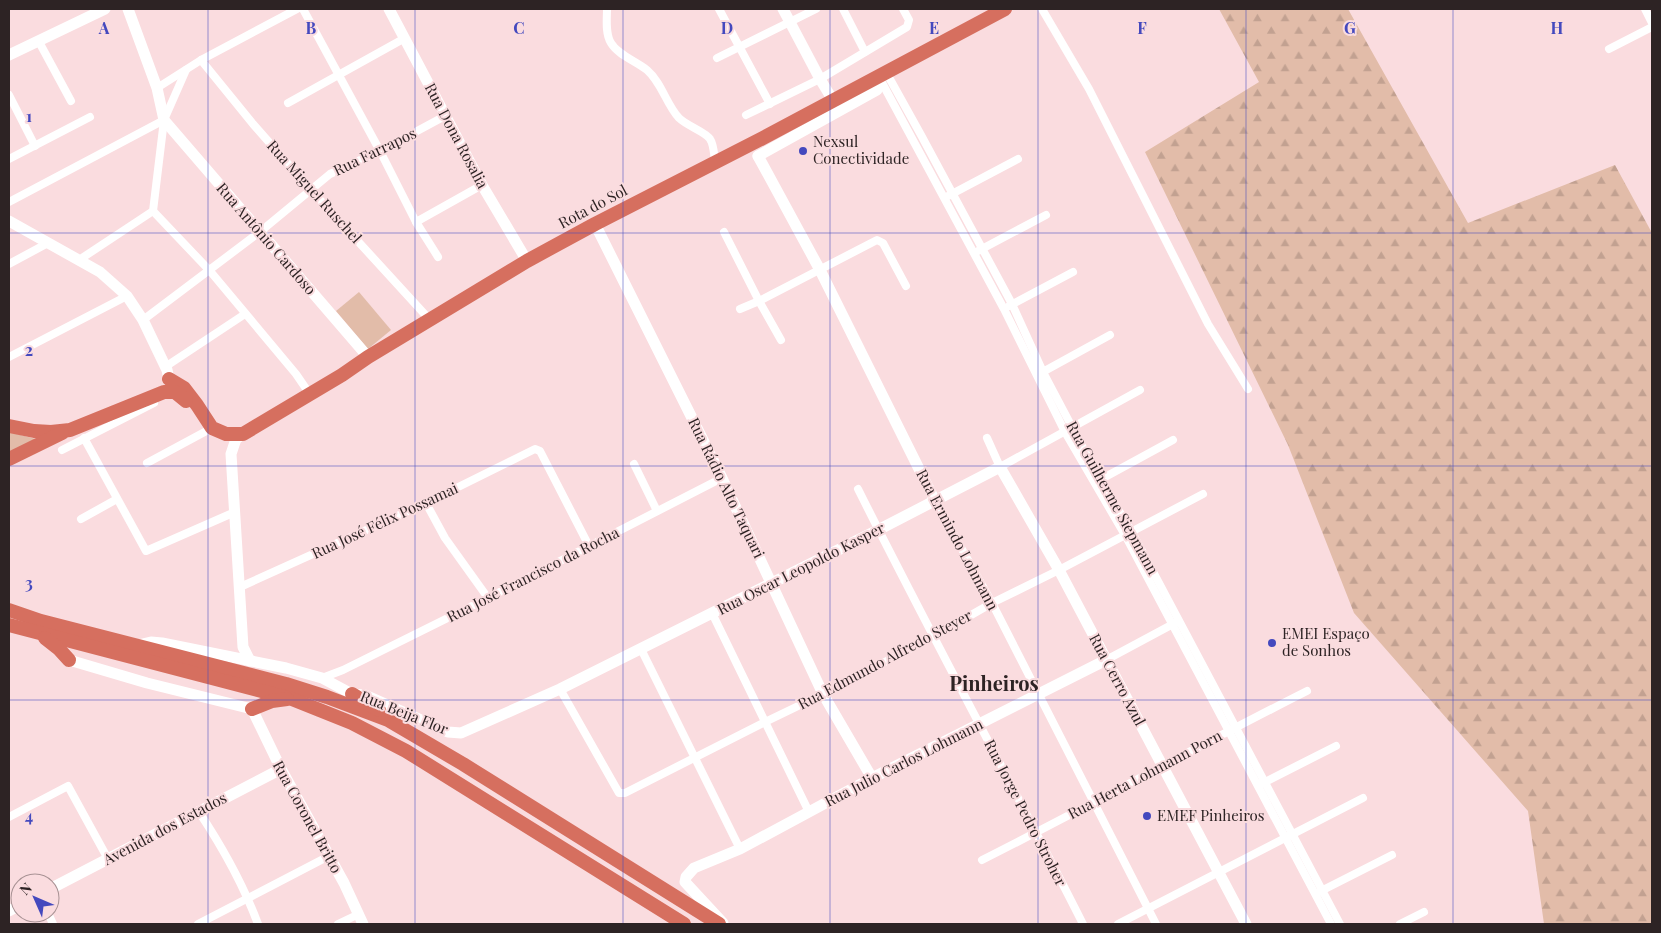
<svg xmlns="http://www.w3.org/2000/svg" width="1661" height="933" font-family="'Playfair Display',serif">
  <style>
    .green { fill: #e2bca9 }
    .forest { fill: url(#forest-firs) }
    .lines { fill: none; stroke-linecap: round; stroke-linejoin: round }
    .street { stroke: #fff; stroke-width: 8 }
    .secondary { stroke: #fff; stroke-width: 11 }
    .highway { stroke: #d66f5f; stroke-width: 14 }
    .grid { fill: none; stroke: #4449be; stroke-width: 1; stroke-opacity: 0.55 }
    .poi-dot { fill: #4449be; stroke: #fadcdf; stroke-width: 2 }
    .labels { text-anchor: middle; stroke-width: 4; stroke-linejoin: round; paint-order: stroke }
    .street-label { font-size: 15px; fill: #2d2324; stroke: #fadcdf }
    .poi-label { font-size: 15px; fill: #2d2324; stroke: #fadcdf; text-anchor: start }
    .district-label { font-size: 20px; font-weight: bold; fill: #2d2324; stroke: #fadcdf }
    .grid-label { font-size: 16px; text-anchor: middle; font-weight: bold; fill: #4449be; stroke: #fadcdf; stroke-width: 4; stroke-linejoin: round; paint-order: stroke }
  </style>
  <defs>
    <pattern id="forest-firs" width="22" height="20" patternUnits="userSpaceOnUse" patternTransform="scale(1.25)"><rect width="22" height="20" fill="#e2bca9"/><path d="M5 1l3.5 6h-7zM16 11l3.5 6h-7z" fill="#c2a191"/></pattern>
  </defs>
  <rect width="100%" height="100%" fill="#fadcdf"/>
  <g class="green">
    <path d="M359 292 391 330 368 349 336 311Z"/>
    <path d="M9 432 40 440 9 456Z"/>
  </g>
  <path class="forest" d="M1219 9H1348L1468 223 1615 165 1652 233V924H1544L1528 811 1354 613 1288 445 1145 152 1259 82Z"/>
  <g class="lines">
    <g class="street">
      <path d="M303 9 380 151 416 222 438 257"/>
      <path d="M607 9C607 18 605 34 611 43 618 55 636 61 647 70 662 83 666 104 679 118 687 126 706 132 710 139 714 145 714 155 715 161"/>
      <path d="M719 9 770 104"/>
      <path d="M843 9 865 52"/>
      <path d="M1042 9 1089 89 1208 324 1248 389"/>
      <path d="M1645 9 1652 23"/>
      <path d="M38 40 71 101"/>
      <path d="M1609 49 1652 27"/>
      <path d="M717 58 816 9"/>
      <path d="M201 60 253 124 311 190 430 320"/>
      <path d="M886 72 921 135 1012 304 1043 372 1100 480 1132 532 1340 924"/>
      <path d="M880 79 1004 309 1065 432 1125 535 1331 924"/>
      <path d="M157 88 201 60 297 9"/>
      <path d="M9 95 35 146"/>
      <path d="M288 103 405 38"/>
      <path d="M746 115 820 79 907 27 909 20 903 9"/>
      <path d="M9 159 90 117"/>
      <path d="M948 196 1018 159"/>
      <path d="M9 202 164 120"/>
      <path d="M153 211 210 271 296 374 309 393"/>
      <path d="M416 222 482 185"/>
      <path d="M724 232 759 301 781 340"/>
      <path d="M978 251 1046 215"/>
      <path d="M79 260 153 211 164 120 186 70"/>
      <path d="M9 264 48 243"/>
      <path d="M1009 306 1073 272"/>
      <path d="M740 309 759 301 877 240 883 243 906 286"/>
      <path d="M143 320 261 231 330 174 380 151 445 116"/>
      <path d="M9 357 127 296"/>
      <path d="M165 367 245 314"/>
      <path d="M1039 374 1110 335"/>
      <path d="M84 438 146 551 235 512"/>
      <path d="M987 438 1000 467 1140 390"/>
      <path d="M62 450 154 403"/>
      <path d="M147 463 212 428"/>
      <path d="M634 464 657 511"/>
      <path d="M1096 482 1173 440"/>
      <path d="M858 489C931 635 1009 778 1083 924"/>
      <path d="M935 501 992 603 1156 924"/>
      <path d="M426 503 445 538 488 598"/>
      <path d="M81 519 117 499"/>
      <path d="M240 587 426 503 535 449 540 451 589 546"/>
      <path d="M712 613 809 812"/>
      <path d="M641 649 740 849"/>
      <path d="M1106 660 1175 623"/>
      <path d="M322 678 343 670 488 598 722 478"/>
      <path d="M560 689 619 793H625L765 722 823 694 933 637 992 603 1059 570 1203 494"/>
      <path d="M1259 785 1336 746"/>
      <path d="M199 812C223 848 243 884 258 924"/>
      <path d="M9 817 68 786 108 859"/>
      <path d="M982 860C1091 805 1198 746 1307 691"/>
      <path d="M1317 893 1392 855"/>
      <path d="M48 913 53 924"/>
      <path d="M198 924 329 856"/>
      <path d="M338 924 359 914"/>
      <path d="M1118 924 1363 798"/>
      <path d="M1400 924 1424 912"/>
    </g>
    <g class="secondary">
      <path d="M128 9 157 88 164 120 368 357"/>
      <path d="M389 9 482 185 527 261"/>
      <path d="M783 9 820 79 837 107"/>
      <path d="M9 55 105 9"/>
      <path d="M758 156 820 270 935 501"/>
      <path d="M758 156 877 90 879 85 875 78"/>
      <path d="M9 221 100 272 127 296 143 320 167 370 169 379"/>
      <path d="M595 224 722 478 823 694 872 778"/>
      <path d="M243 434 236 439 231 454 243 647 250 661"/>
      <path d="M138 645 151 642 162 643 286 668 322 678 352 694 365 695 448 732 461 733 560 689 878 530 1000 467 1059 570 1246 924"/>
      <path d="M69 660 147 683 252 709 281 769 344 883 363 924"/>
      <path d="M50 889 281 769"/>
      <path d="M9 911 20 905"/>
      <path d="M723 923 685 882 686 877 694 868 740 849 872 778 1106 660"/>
    </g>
    <g class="highway">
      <path d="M169 379 184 388 197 405 212 428 226 434H243L342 375 368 357 527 261 595 224 763 138 1005 9"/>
      <path d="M9 426 34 431 51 432 70 430 164 392H175L186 401"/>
      <path d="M9 459 62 433"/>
      <path d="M9 610 41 621 286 684 327 697 388 720 463 764 719 924"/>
      <path d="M9 625 292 699 352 723 406 751 684 924"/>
      <path d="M45 638 59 649 69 660"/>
      <path d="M352 694 379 710"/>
      <path d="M252 709 272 701 287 699"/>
    </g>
  </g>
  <path class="grid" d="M208 9V924M415 9V924M623 9V924M830 9V924M1038 9V924M1246 9V924M1453 9V924M9 233H1652M9 466H1652M9 700H1652"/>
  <g class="poi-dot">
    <circle cx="803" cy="151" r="5"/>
    <circle cx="1272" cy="643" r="5"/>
    <circle cx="1147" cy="816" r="5"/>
  </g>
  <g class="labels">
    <g class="street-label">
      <text transform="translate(456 136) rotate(62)" y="5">Rua Dona Rosalia</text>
      <text transform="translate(375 152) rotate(-26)" y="5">Rua Farrapos</text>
      <text transform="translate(314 192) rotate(48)" y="5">Rua Miguel Ruschel</text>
      <text transform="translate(593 207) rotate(-28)" y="5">Rota do Sol</text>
      <text transform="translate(266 239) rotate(49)" y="5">Rua Antônio Cardoso</text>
      <text transform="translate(726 488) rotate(64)" y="5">Rua Rádio Alto Taquari</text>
      <text transform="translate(1112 498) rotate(61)" y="5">Rua Guilherme Siepmann</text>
      <text transform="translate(385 521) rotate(-25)" y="5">Rua José Félix Possamai</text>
      <text transform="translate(957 540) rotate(62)" y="5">Rua Ermindo Lohmann</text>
      <text transform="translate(801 569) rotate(-27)" y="5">Rua Oscar Leopoldo Kasper</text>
      <text transform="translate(533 575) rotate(-27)" y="5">Rua José Francisco da Rocha</text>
      <text transform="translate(885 660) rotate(-28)" y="5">Rua Edmundo Alfredo Steyer</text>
      <text transform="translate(1117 680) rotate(62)" y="5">Rua Cerro Azul</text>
      <text transform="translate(404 713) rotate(22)" y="5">Rua Beija Flor</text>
      <text transform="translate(904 763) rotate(-27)" y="5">Rua Julio Carlos Lohmann</text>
      <text transform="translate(1145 775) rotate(-28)" y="5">Rua Herta Lohmann Porn</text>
      <text transform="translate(1025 813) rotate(63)" y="5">Rua Jorge Pedro Stroher</text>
      <text transform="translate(307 817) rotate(61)" y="5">Rua Coronel Britto</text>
      <text transform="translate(165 829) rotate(-28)" y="5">Avenida dos Estados</text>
    </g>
    <g class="poi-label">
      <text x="813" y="147">Nexsul<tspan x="813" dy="17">Conectividade</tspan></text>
      <text x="1282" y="639">EMEI Espaço<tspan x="1282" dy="17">de Sonhos</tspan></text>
      <text x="1157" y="821">EMEF Pinheiros</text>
    </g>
    <g class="district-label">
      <text x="994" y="691">Pinheiros</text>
    </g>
  </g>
  <g class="grid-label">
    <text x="104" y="34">A</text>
    <text x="311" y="34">B</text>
    <text x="519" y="34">C</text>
    <text x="727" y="34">D</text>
    <text x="934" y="34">E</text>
    <text x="1142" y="34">F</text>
    <text x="1350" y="34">G</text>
    <text x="1557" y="34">H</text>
    <text x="29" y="122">1</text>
    <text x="29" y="356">2</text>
    <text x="29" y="589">3</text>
    <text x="29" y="822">4</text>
  </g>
  <rect width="1661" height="933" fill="none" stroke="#2d2324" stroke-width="20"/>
  <g transform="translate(35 898) rotate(315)"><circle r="24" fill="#fadcdf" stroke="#a89294"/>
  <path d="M0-4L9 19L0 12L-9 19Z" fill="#4449be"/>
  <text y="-8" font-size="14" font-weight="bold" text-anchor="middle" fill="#2d2324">N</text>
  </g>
</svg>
